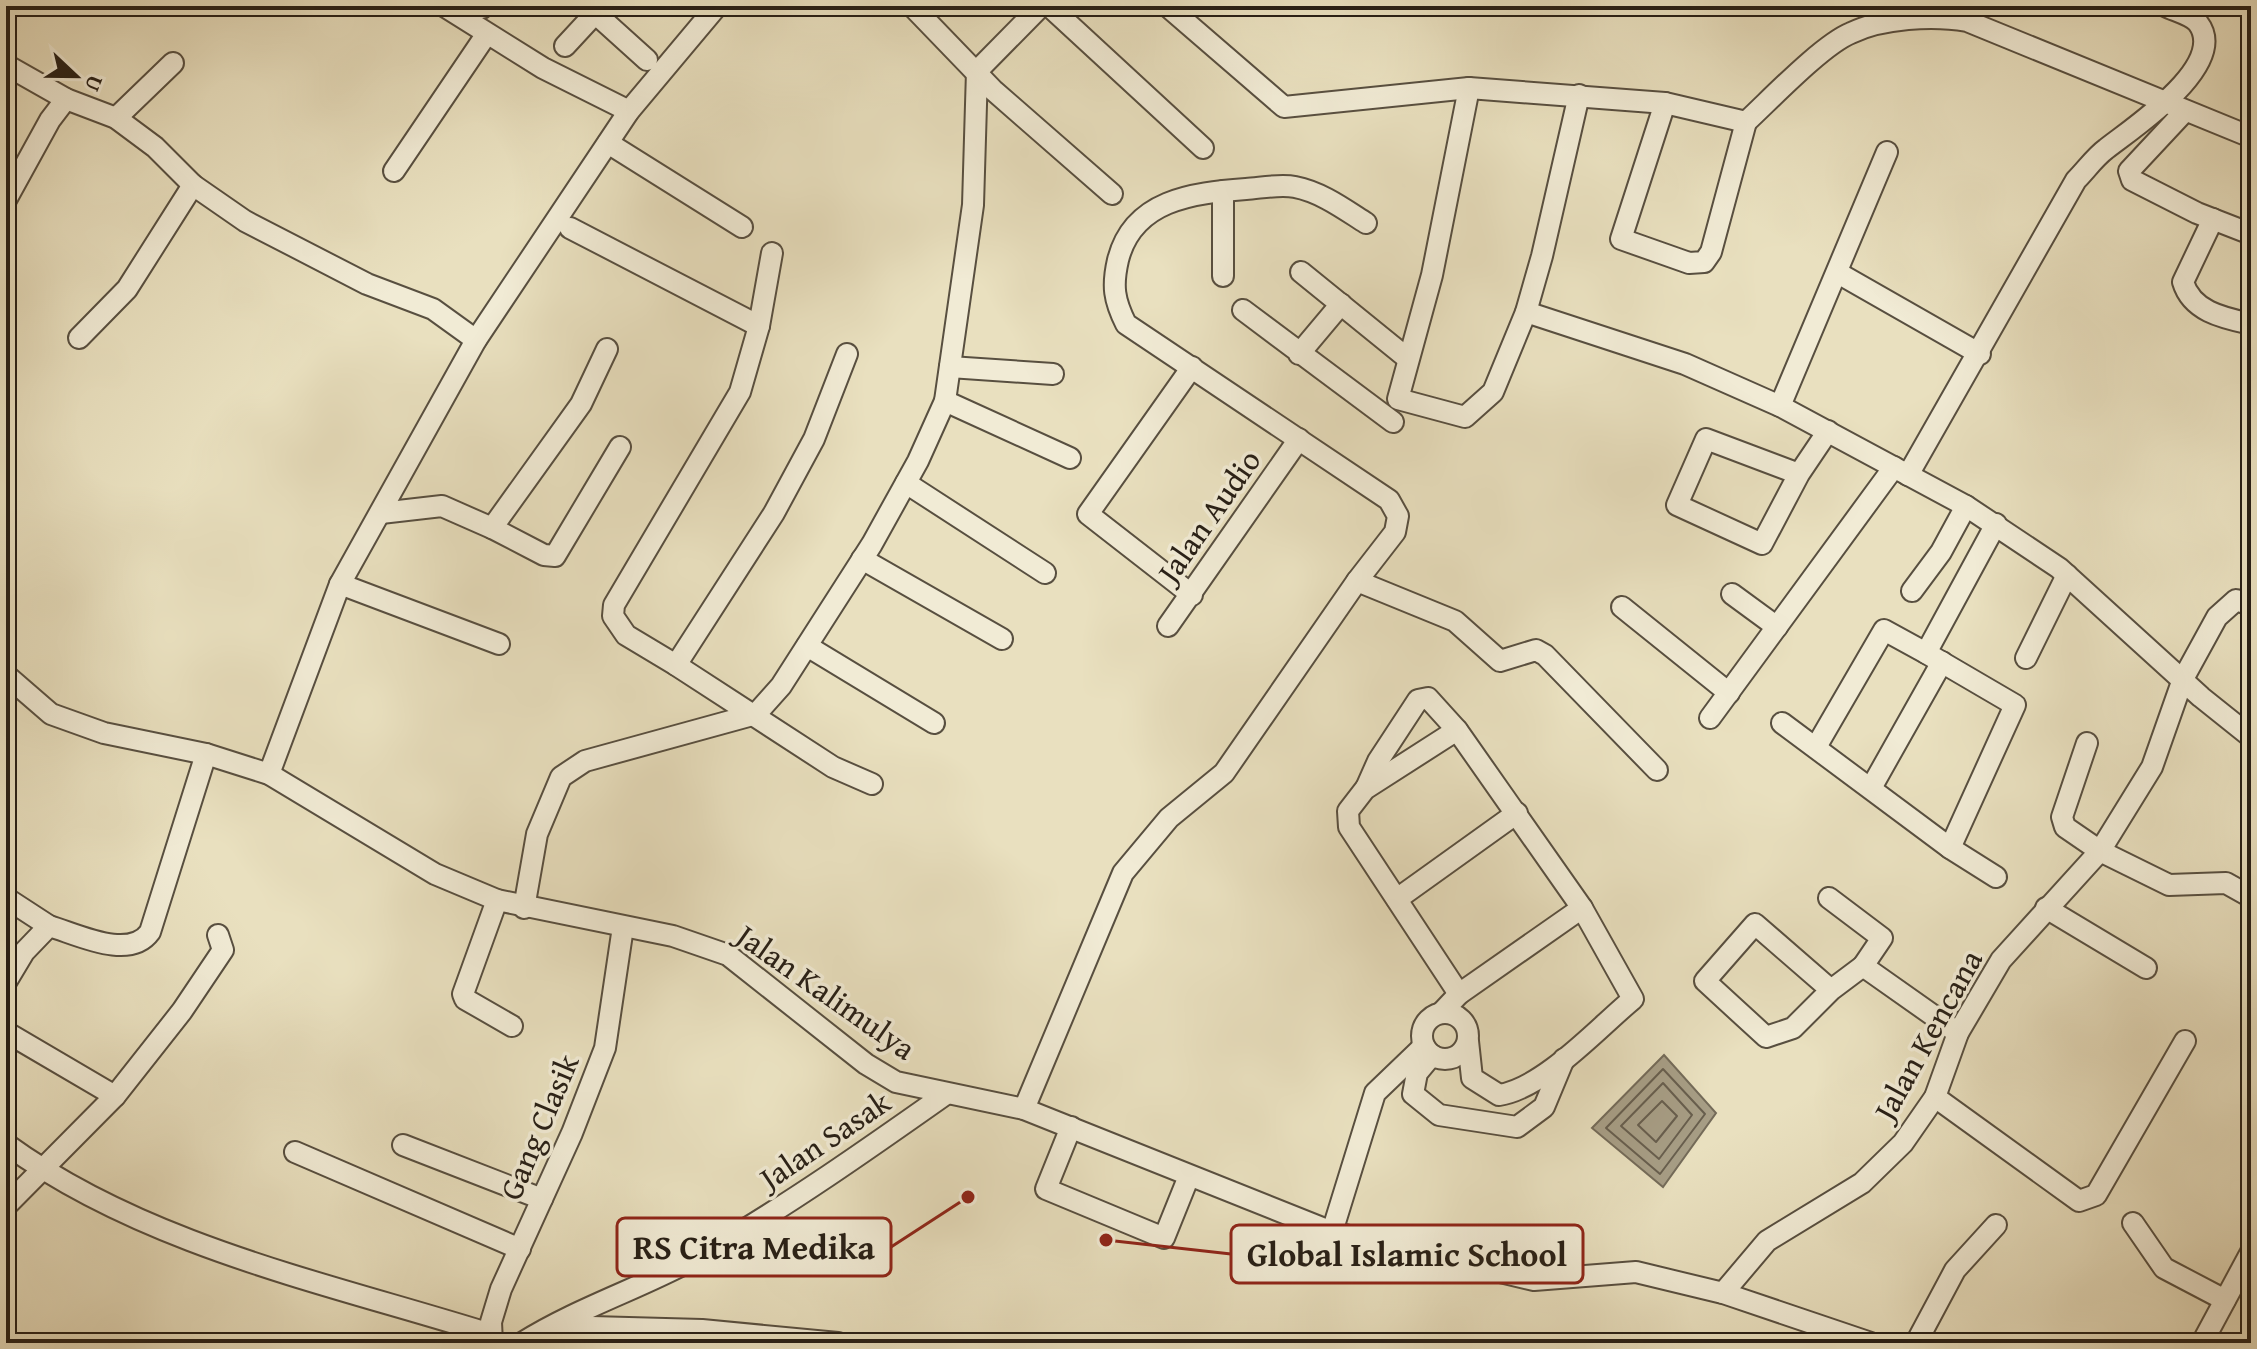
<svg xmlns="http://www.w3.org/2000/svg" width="2257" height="1349" font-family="'Gentium Book Plus',serif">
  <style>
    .water { fill: #a79e86; stroke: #746b59; stroke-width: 2 }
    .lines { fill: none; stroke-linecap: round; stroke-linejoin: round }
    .shore { stroke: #675e4e; stroke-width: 2 }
    .minor-casing { stroke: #584f40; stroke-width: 24 }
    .minor { stroke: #f1ebd5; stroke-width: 20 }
    .labels { text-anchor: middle; stroke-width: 7; stroke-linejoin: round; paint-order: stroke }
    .street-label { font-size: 32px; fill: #271f16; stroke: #f1ebd5 }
    .leader { fill: none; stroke: #8f2418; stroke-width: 3 }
    .callout-dot { fill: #8f2418; stroke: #f1ebd5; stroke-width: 3 }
    .callout { fill: #f1ebd5; stroke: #8f2418; stroke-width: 3 }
    .callout-label { font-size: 34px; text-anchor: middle; font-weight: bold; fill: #271f16 }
  </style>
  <rect width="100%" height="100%" fill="#e9e0bf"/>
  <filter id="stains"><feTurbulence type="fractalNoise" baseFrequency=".0025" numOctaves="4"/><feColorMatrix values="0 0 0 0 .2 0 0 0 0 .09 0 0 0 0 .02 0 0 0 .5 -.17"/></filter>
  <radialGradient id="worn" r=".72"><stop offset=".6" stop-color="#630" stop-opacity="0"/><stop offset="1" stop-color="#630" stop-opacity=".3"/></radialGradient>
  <path class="water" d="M1664 1055 1716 1113 1663 1187 1592 1128Z"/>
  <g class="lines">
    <g class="shore">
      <path d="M1663 1069 1705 1114 1660 1174 1606 1128Z"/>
      <path d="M1663 1083 1692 1115 1659 1159 1621 1126Z"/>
      <path d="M1662 1101 1677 1116 1656 1142 1638 1125Z"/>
    </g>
    <g class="minor-casing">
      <g id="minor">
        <path d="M444 6 543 68 629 111"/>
        <path d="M912 6 993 90 1112 194"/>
        <path d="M1049 6 1203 148"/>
        <path d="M1167 6 1284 107 1469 88 1665 103 1746 122C1771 99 1822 45 1851 33 1882 18 1933 15 1967 21L2251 137"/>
        <path d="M482 8 484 6"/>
        <path d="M596 14 647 60"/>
        <path d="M565 46 602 6"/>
        <path d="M6 65 66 99 116 118 155 147 193 185 245 221 367 284 433 309 476 340"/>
        <path d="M1469 88 1432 275 1398 399 1465 417 1493 392 1526 312 1542 256 1579 95"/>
        <path d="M1665 103 1621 239 1689 263 1704 262 1711 252 1746 122"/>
        <path d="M2185 111 2129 171 2132 180 2197 213 2251 234"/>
        <path d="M116 118 173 63"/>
        <path d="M608 143 742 227"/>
        <path d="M394 171 486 35"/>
        <path d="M6 200 50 120 66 99"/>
        <path d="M2213 219 2183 282C2192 312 2224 318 2251 324"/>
        <path d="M570 228 759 326"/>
        <path d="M1301 272 1407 358"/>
        <path d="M1838 273 1980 354"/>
        <path d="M1223 276V191"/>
        <path d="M1243 310 1393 422"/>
        <path d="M1526 312 1685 364 1780 406 1966 506 2059 568 2201 697 2251 737"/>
        <path d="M79 338 127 289 193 185"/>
        <path d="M847 354 814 439 774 513 676 665 833 767 872 784"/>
        <path d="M1299 354 1341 304"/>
        <path d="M950 367 1053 374"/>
        <path d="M1192 367 1088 514 1192 595"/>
        <path d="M945 401 1070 458"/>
        <path d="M1780 406 1887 152"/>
        <path d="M1799 474 1762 544 1677 505 1706 439 1799 474 1828 431"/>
        <path d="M1908 475 2076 180C2086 170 2095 157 2106 149 2131 129 2230 65 2198 23 2192 15 2175 11 2165 6"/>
        <path d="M906 483 1045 573"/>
        <path d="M381 513 442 506 492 528 581 404 607 349"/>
        <path d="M492 528 544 555 555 556 620 447"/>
        <path d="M862 559 1002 639"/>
        <path d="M1357 581 1455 621 1500 661 1536 650 1545 655 1657 770"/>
        <path d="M340 584 499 644"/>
        <path d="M1912 591 1941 552 1966 506"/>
        <path d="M1732 594 1777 627"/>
        <path d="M1622 607 1729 693"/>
        <path d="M1168 626 1299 439"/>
        <path d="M807 646 934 723"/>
        <path d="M2026 658 2067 575"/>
        <path d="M676 665 626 635 613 616 614 605 740 392 759 326 772 253"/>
        <path d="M6 675 51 714 104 733 206 754 269 774 435 874 497 900 673 936 728 955 866 1064 896 1082 1024 1109 1332 1232 1534 1280 1636 1272 1723 1293 1871 1343"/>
        <path d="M1710 718 1894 467"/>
        <path d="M1782 723 1950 848 2015 705 1926 653 1996 524"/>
        <path d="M2087 743 2062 817 2065 827 2100 851 2169 885 2226 883 2251 897"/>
        <path d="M1816 747 1884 630 1926 653"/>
        <path d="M269 774 340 584 476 340 629 111 717 6"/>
        <path d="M1366 788 1378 761 1418 700 1428 698 1457 730"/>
        <path d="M1871 788 1942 662"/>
        <path d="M1950 848 1996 877"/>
        <path d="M6 898 49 926"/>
        <path d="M1829 898 1882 938 1863 966 1958 1033"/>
        <path d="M1397 899 1517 813"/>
        <path d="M497 900 463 994 465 999 512 1026"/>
        <path d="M524 908 537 834 561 777 585 761 756 714 781 686 872 544 918 461 945 401 973 205 977 71 1041 6"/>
        <path d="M2046 908 2146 968"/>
        <path d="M6 982 24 952 49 926C77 934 129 961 150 932L206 754"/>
        <path d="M1831 990 1793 1028 1766 1037 1705 981 1755 924 1831 990 1863 966"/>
        <path d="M1459 994 1349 827 1348 811 1365 789 1457 730 1582 908 1633 999C1598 1028 1544 1088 1499 1095L1472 1078 1468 1041"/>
        <path d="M1442 1012 1459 994 1582 908"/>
        <circle cx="1445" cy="1036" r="23"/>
        <path d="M6 1032 115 1096 6 1206"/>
        <path d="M1432 1055 1417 1073 1413 1094 1439 1115 1517 1127 1544 1107 1564 1059"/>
        <path d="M115 1096 182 1011 223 950 218 935"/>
        <path d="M1935 1097 2079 1201 2096 1195 2185 1041"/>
        <path d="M1024 1109 1123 873 1169 818 1224 773 1357 581 1395 532 1398 516 1389 500 1126 324C1114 300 1112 286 1118 260 1133 200 1192 193 1246 189 1261 188 1280 184 1295 187 1321 192 1344 209 1366 223"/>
        <path d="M1071 1127 1046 1189 1164 1238 1189 1176"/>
        <path d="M6 1144C146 1246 327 1283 490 1334"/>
        <path d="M403 1145 542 1199"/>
        <path d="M295 1152 520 1249"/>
        <path d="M2133 1223 2164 1268 2225 1300"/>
        <path d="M1332 1232 1375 1093 1424 1046"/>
        <path d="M1723 1293 1767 1241 1862 1183 1903 1143 1935 1097 1958 1033 2001 960 2100 851 2152 767 2183 679 2217 617 2236 600 2251 605"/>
        <path d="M555 1326 702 1330 838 1343"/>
        <path d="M492 1343 491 1322 501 1289 572 1133 605 1048 623 927"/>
        <path d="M522 1343C581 1306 648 1286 707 1252 790 1204 868 1149 946 1094"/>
        <path d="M1916 1343 1955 1270 1996 1225"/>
        <path d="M2202 1343 2251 1252"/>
      </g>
    </g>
    <use href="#minor" class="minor"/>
  </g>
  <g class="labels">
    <g class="street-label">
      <text transform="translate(1209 516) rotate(-55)" y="11">Jalan Audio</text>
      <text transform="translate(826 992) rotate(35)" y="11">Jalan Kalimulya</text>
      <text transform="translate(1928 1035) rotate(-61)" y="11">Jalan Kencana</text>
      <text transform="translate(539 1127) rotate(-67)" y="11">Gang Clasik</text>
      <text transform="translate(825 1140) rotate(-34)" y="11">Jalan Sasak</text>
    </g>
  </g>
  <path class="leader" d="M968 1197L891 1247M1106 1240L1231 1254"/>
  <g class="callout-dot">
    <circle cx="968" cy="1197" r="8"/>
    <circle cx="1106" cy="1240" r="8"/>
  </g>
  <g class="callout">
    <rect x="617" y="1218" width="274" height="58" rx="8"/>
    <rect x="1231" y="1225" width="352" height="58" rx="8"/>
  </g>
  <g class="callout-label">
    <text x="754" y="1259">RS Citra Medika</text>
    <text x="1407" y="1266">Global Islamic School</text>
  </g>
  <rect width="2257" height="1349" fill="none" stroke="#e9e0bf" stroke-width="32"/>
  <rect x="8" y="8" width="2241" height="1333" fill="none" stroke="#271f16" stroke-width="4"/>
  <rect x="16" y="16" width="2225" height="1317" fill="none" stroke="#271f16" stroke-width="2"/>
  <g transform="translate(76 76) rotate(112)" stroke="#f1ebd5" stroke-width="6" paint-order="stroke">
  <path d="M0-6L14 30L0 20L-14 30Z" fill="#271f16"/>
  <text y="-12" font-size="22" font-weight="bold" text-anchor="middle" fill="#271f16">U</text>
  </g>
  <rect width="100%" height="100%" filter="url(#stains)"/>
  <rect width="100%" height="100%" fill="url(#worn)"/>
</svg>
